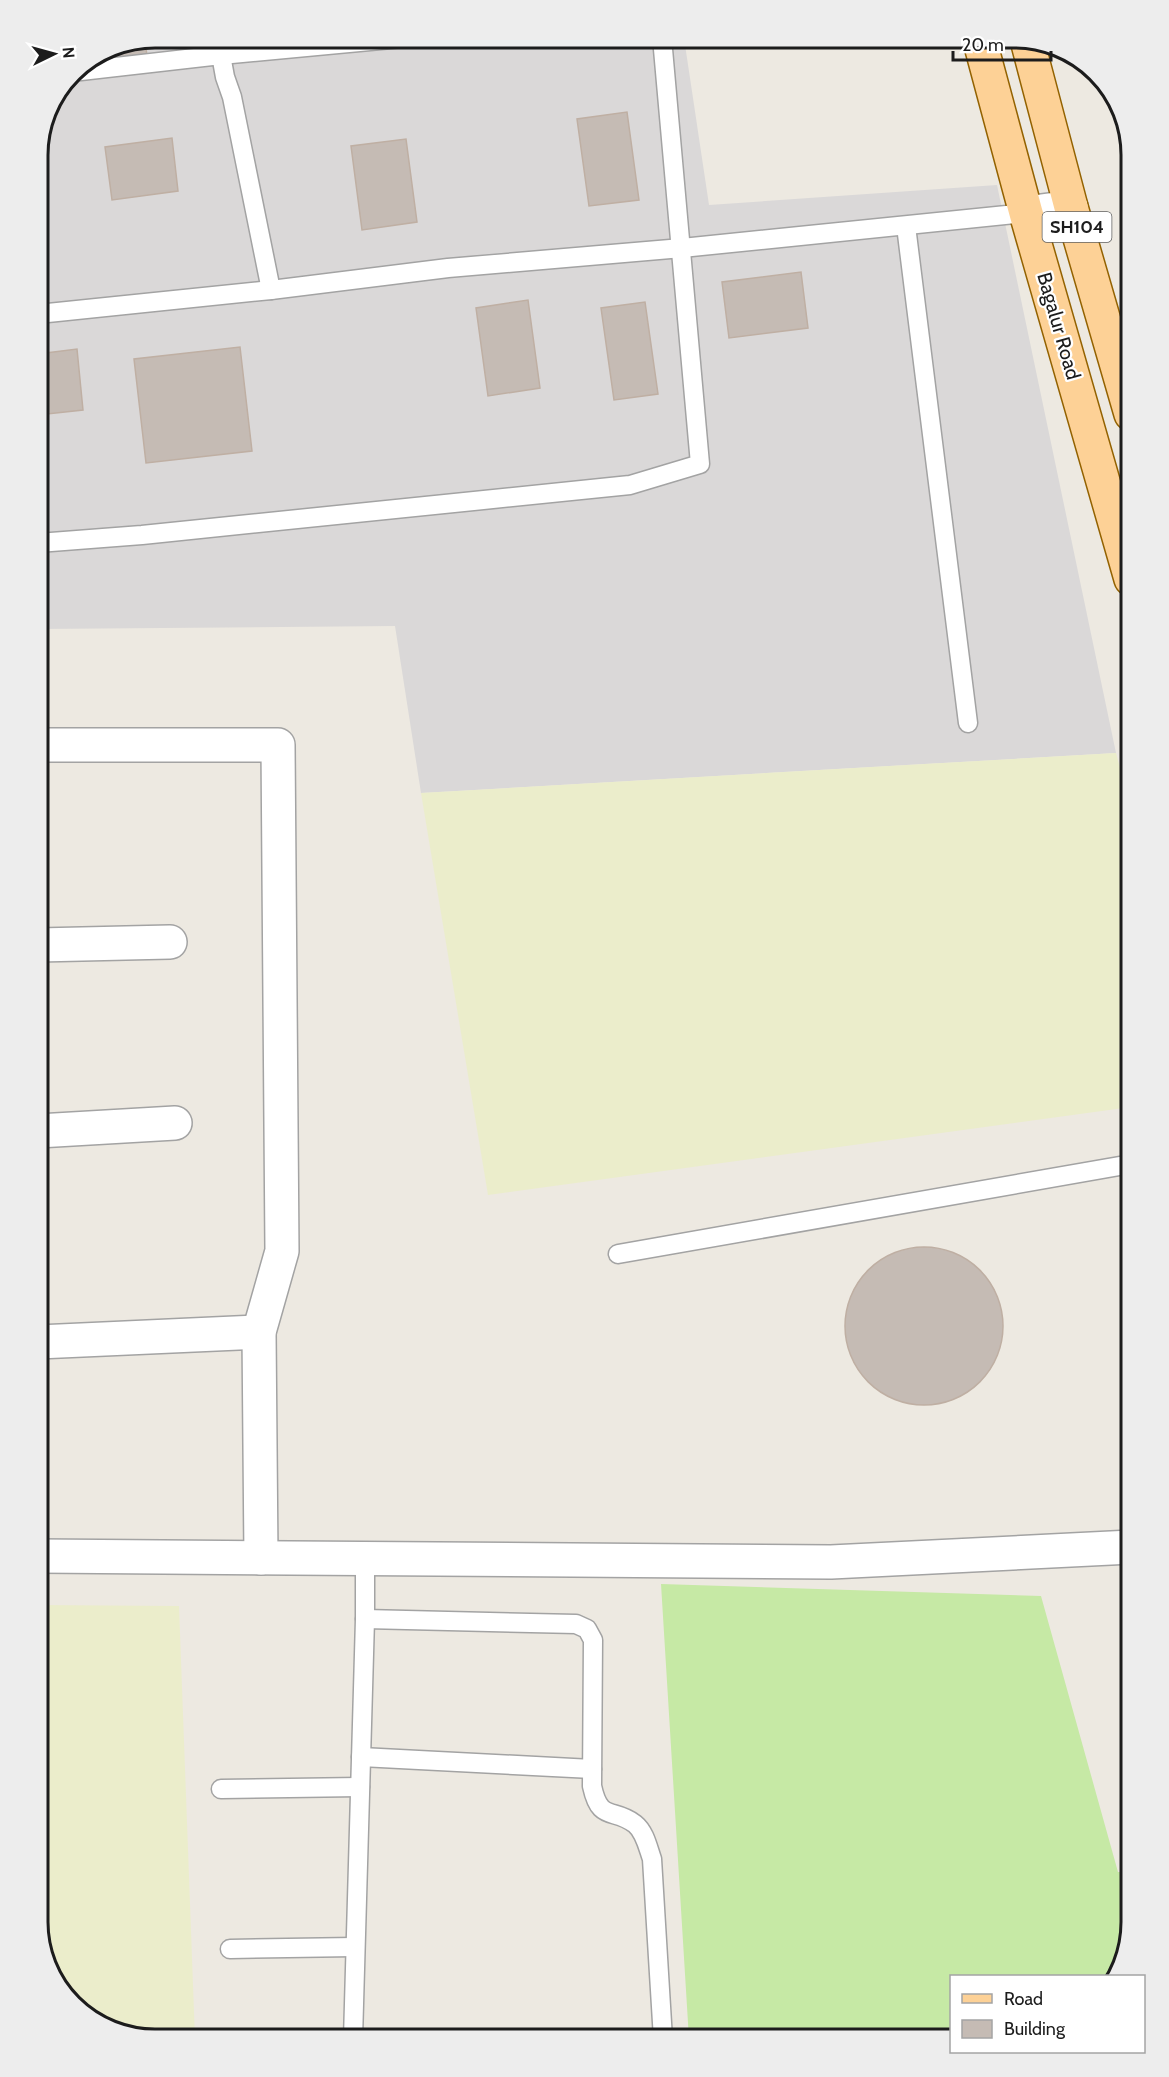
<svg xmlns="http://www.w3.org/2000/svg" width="1169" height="2077" font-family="Cabin,sans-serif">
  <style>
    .residential { fill: #dad8d8 }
    .farmland { fill: #ebedcb }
    .grass { fill: #c6e9a5 }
    .building { fill: #c5bbb4; stroke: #bfafa3; stroke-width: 1.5 }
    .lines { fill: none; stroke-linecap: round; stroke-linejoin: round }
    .lane-casing { stroke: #a3a3a3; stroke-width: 21 }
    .street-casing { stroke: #a3a3a3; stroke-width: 36 }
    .primary-casing { stroke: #936200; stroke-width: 36 }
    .lane { stroke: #fff; stroke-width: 18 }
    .street { stroke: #fff; stroke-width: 33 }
    .primary { stroke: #fdd196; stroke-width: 33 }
    .labels { text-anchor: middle; stroke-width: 4.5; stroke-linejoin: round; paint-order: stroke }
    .shield { fill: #fff; stroke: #606060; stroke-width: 1.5 }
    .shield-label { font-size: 18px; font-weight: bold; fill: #1c1c1c }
    .street-label { font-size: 20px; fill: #1c1c1c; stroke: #fff }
    .rim { fill: none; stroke: #1c1c1c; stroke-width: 3 }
  </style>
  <rect width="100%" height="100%" fill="#ede9e1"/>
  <path class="residential" d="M155 38H684L709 205 997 185 1116 753 421 793 395 626 38 629V148L47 110 72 72 111 46Z"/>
  <g class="farmland">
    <path d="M1116 753 1131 807V1107L488 1195 421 793Z"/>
    <path d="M38 1605 179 1606 195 2039H148L90 2020 50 1973 38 1922Z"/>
  </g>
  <path class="grass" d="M661 1584 1041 1596 1118 1872H1131V1922L1115 1976H952L951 2039H689Z"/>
  <g class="building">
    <path d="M145 40 147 56 89 64V61L111 46Z"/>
    <path d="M627 112 639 200 589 206 577 119Z"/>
    <path d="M172 138 178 191 112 200 105 147Z"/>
    <path d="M406 139 417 222 362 230 351 146Z"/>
    <path d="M801 272 808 328 729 338 722 282Z"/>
    <path d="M528 300 540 388 488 396 476 308Z"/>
    <path d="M645 302 658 394 614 400 601 308Z"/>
    <path d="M240 347 252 451 146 463 134 359Z"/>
    <path d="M77 349 83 410 38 415V354Z"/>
    <circle cx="924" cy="1326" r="79"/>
  </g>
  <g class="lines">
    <g class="lane-casing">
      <g id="lane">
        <path d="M221 55 402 38"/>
        <path d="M72 72 221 55 225 77 232 97 271 290"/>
        <path d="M906 226 968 723"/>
        <path d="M38 314 271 290 448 268 682 248 1026 213"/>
        <path d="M38 543 142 535 630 485 700 464 662 38"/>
        <path d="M618 1254 1131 1164"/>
        <path d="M365 1619 576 1624 587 1629 593 1640 592 1786C600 1823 613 1807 635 1824 645 1832 648 1848 652 1859L663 2039"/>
        <path d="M361 1757 592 1769"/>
        <path d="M221 1789 360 1787"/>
        <path d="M230 1949 355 1947"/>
        <path d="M353 2039 365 1619V1558"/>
      </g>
    </g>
    <g class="street-casing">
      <g id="street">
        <path d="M1026 213 1071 207"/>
        <path d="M38 745H278L282 1251 259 1332 261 1558"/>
        <path d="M38 945 170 942"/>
        <path d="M38 1131 175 1123"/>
        <path d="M38 1342 259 1332"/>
        <path d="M38 1556 831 1562 1131 1547"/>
      </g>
    </g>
    <g class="primary-casing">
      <g id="primary">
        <path d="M979 38 1026 213 1131 579"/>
        <path d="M1027 40 1071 207 1131 414"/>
      </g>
    </g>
    <use href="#lane" class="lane"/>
    <use href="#street" class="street"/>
    <use href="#primary" class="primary"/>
  </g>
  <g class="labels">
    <rect class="shield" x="1042.5" y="212" width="69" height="30" rx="4.5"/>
    <g class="shield-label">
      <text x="1077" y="233">SH104</text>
    </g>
    <g class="street-label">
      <text transform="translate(1059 326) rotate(74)" y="7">Bagalur Road</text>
    </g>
  </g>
  <path d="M0 0H1169V2077H0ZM155 48H1014A107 107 0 0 1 1121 155V1922A107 107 0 0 1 1014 2029H155A107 107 0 0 1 48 1922V155A107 107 0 0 1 155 48Z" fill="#ededed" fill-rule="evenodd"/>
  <path class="rim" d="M155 48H1014A107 107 0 0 1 1121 155V1922A107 107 0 0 1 1014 2029H155A107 107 0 0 1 48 1922V155A107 107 0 0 1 155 48Z"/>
  <rect x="950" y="1975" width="195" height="78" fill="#ffffff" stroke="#a4a4a4" stroke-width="1.5"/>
  <rect x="962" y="1994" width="30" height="9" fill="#fdd196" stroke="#a4a4a4" stroke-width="1.5"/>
  <text x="1004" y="2005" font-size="18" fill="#1c1c1c">Road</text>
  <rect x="962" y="2020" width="30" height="18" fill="#c5bbb4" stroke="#a4a4a4" stroke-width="1.5"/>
  <text x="1004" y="2035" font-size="18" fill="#1c1c1c">Building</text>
  <g transform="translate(54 54) rotate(85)" stroke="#ffffff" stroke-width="4.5" paint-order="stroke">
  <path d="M0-4.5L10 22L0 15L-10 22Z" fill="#1c1c1c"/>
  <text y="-9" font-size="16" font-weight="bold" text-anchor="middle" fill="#1c1c1c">N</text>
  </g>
  <path d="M953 51v9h98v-9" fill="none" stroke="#1c1c1c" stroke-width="3"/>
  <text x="962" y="51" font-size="18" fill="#1c1c1c" stroke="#ffffff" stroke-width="4.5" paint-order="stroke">20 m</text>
</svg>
